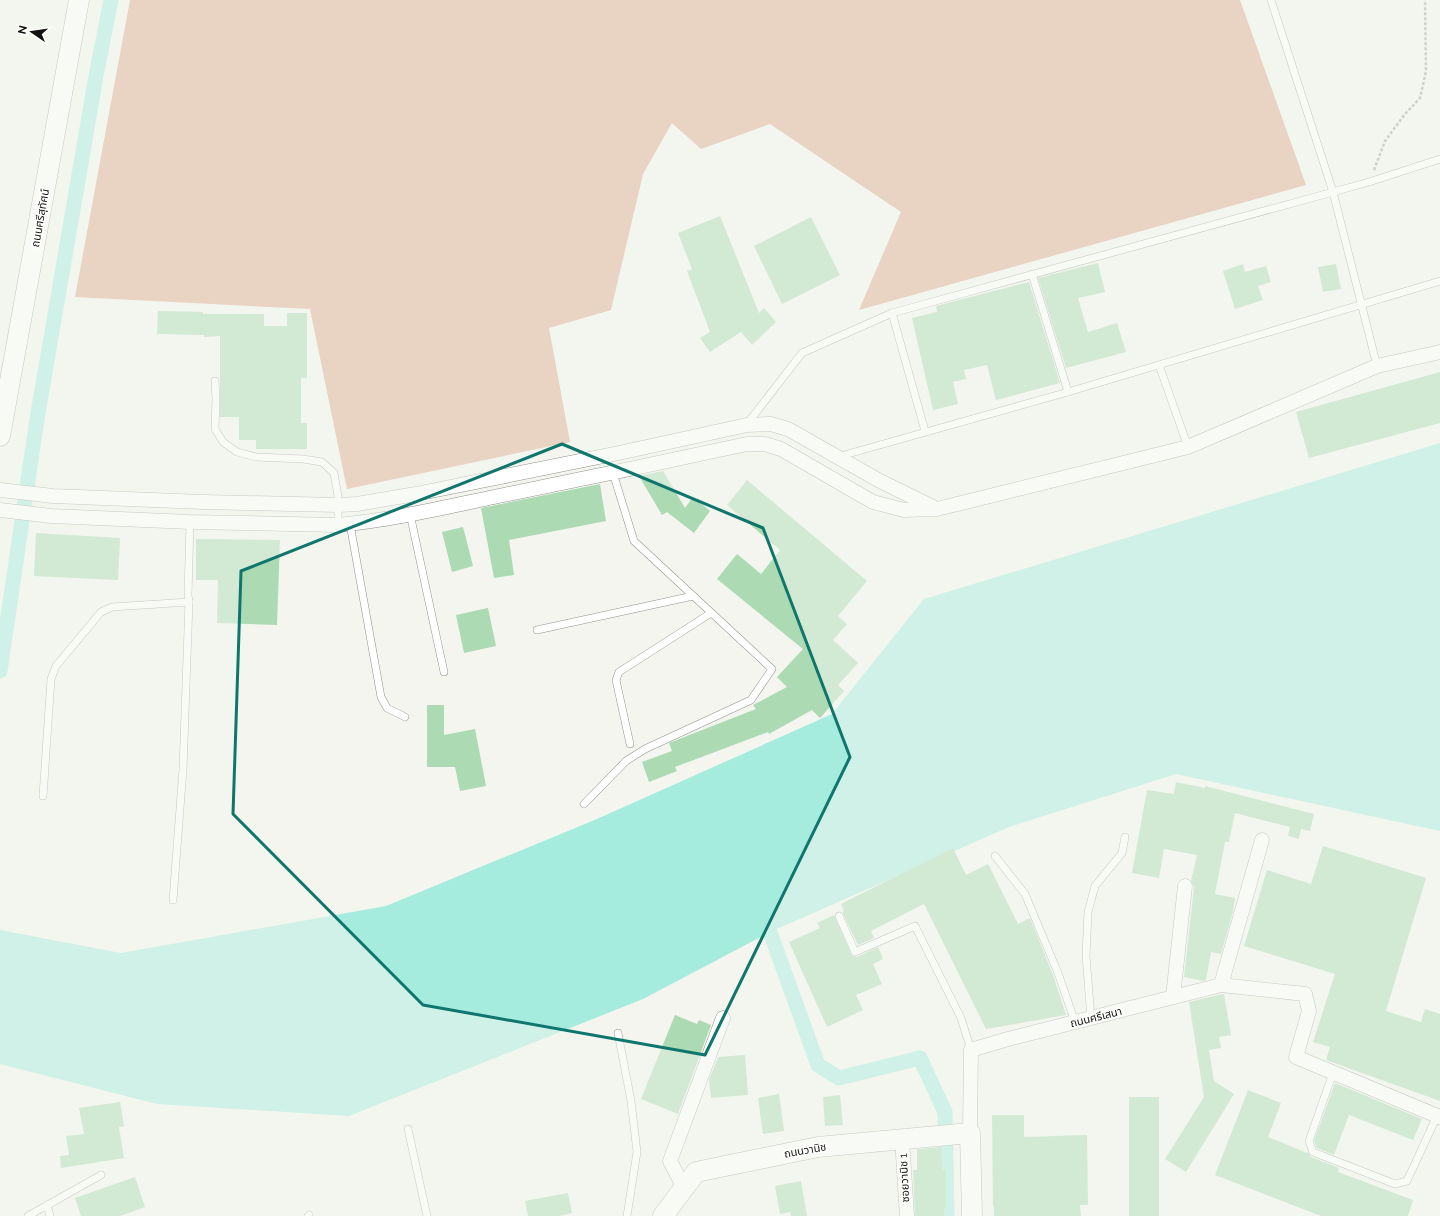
<svg xmlns="http://www.w3.org/2000/svg" width="1440" height="1216" font-family="Raleway,'Noto Sans Thai',sans-serif">
  <style>
    .forest { fill: #dda88d }
    .water { fill: #a5ecdf }
    .lines { fill: none; stroke-linecap: round; stroke-linejoin: round }
    .canal { stroke: #a5ecdf; stroke-width: 15 }
    .building { fill: #acdab2 }
    .lane-casing { stroke: #92938d; stroke-width: 8 }
    .street-casing { stroke: #92938d; stroke-width: 15 }
    .secondary-casing { stroke: #92938d; stroke-width: 21 }
    .path { stroke: #a4a5a0; stroke-width: 2.5; stroke-dasharray: 3 2; stroke-linecap: butt }
    .lane { stroke: #fff; stroke-width: 7 }
    .street { stroke: #fff; stroke-width: 14 }
    .secondary { stroke: #fff; stroke-width: 20 }
    .marked { fill: none; stroke: #0f766e; stroke-width: 3; stroke-linejoin: round }
    .labels { text-anchor: middle; stroke-width: 4; stroke-linejoin: round; paint-order: stroke }
    .street-label { font-size: 11px; fill: #121310; stroke: #fffffe }
  </style>
  <rect width="100%" height="100%" fill="#f3f5ee"/>
  <path class="forest" d="M130 0H1240L1306 185 859 310 901 212 770 124 701 149 672 123 643 174 611 310 549 328 570 442 347 489 310 309 75 297Z"/>
  <path class="water" d="M1440 443V831L1176 774 1009 827 770 932 643 999 349 1116 157 1104 0 1064V930L121 953 386 906 597 819 832 714 924 599Z"/>
  <g class="lines">
    <g class="canal">
      <path d="M0 671 37 419 96 76 111 0"/>
      <path d="M770 932 818 1065 839 1078 920 1058 945 1112 947 1216"/>
    </g>
  </g>
  <g class="building">
    <path d="M720 216 759 313 764 308 776 322 752 345 741 332 710 352 700 338 710 332 687 271 692 269 678 233Z"/>
    <path d="M811 217 840 275 782 304 754 246Z"/>
    <path d="M1098 263 1105 292 1078 298 1088 332 1117 323 1126 352 1066 368 1038 278Z"/>
    <path d="M1243 264 1245 272 1266 266 1271 282 1258 286 1263 300 1235 309 1223 271Z"/>
    <path d="M1336 264 1341 289 1323 292 1318 267Z"/>
    <path d="M1029 282 1060 383 996 400 987 365 964 370 966 379 953 382 958 404 933 410 912 318 937 312 936 306Z"/>
    <path d="M158 311 203 312V314H264V326H287V313H307V378H301V423H307V449H256V440H239V417H220V336L204 337V335L157 334Z"/>
    <path d="M1440 372V423L1309 458 1296 412Z"/>
    <path d="M663 471 685 508 693 497 710 511 694 533 667 512 662 515 639 476Z"/>
    <path d="M747 480 867 581 838 616 847 624 833 640 858 663 838 685 844 691 820 718 812 710 769 734 768 732 675 767 677 771 649 782 642 762 672 751 669 743 756 709 753 705 787 687 777 677 803 649 717 579 737 554 761 574 780 550 727 505Z"/>
    <path d="M600 484 606 521 509 540 514 575 494 578 481 508Z"/>
    <path d="M463 527 473 566 452 572 442 532Z"/>
    <path d="M36 533 120 538 118 580 34 576Z"/>
    <path d="M196 539 280 540 277 625 217 623 218 580H196Z"/>
    <path d="M488 608 496 646 464 653 456 615Z"/>
    <path d="M427 705H444V735L475 729 486 786 460 791 455 767H427Z"/>
    <path d="M1176 782 1205 788V786L1314 814 1310 831 1301 829 1299 839 1288 836 1290 827 1235 813 1229 842H1225L1215 894 1235 898 1233 912 1221 954 1211 952 1206 980 1203 981 1184 977 1194 887 1191 881 1197 855 1164 849 1159 878 1132 873 1147 790 1174 794Z"/>
    <path d="M1323 846 1426 878 1386 1011 1421 1022 1425 1009 1440 1014V1101L1326 1060 1330 1047 1313 1042 1335 974 1244 946 1267 870 1311 884Z"/>
    <path d="M953 848 966 875 988 864 1018 924 1030 918 1053 975 1066 1015 986 1029 924 904 871 931 874 938 858 945 842 912 844 911 841 904Z"/>
    <path d="M834 915 852 956 857 957 878 947 883 959 873 964 882 984 856 995 863 1010 827 1027 789 942 820 928 817 923Z"/>
    <path d="M1222 994H1224L1231 1035 1219 1037 1221 1048 1209 1050 1214 1081 1234 1094 1186 1172 1165 1159 1204 1097 1189 1002Z"/>
    <path d="M675 1015 697 1024 699 1020 711 1025 678 1114 641 1099Z"/>
    <path d="M745 1055 748 1095 711 1098 709 1080 718 1057Z"/>
    <path d="M1335 1083 1422 1119 1413 1140 1349 1115 1334 1155 1317 1148 1314 1141Z"/>
    <path d="M1248 1090 1281 1103 1268 1137 1307 1153 1308 1152 1311 1157 1339 1168 1338 1172 1413 1200 1408 1216H1321L1215 1175Z"/>
    <path d="M779 1094 784 1131 763 1134 758 1098Z"/>
    <path d="M840 1095 843 1125 825 1126 823 1097Z"/>
    <rect x="1129" y="1097" width="30" height="119"/>
    <path d="M120 1102 124 1126 119 1127 124 1158 61 1168 60 1156 69 1155 66 1136 84 1134 79 1108Z"/>
    <path d="M992 1115H1024V1137L1087 1135 1088 1205H1080L1081 1216H994V1206H993Z"/>
    <path d="M941 1147 942 1170H946V1208H944V1216H915L913 1170H917V1149Z"/>
    <path d="M135 1177 145 1207 120 1216H81L75 1198Z"/>
    <path d="M801 1181 807 1216H791L790 1212 780 1214 775 1186Z"/>
    <path d="M568 1193 572 1213 559 1216H528L525 1201Z"/>
  </g>
  <g class="lines">
    <g class="lane-casing">
      <g id="lane">
        <path d="M1271 0 1333 192 1377 366"/>
        <path d="M1032 274 1068 392"/>
        <path d="M892 313 925 431"/>
        <path d="M1159 365 1188 447"/>
        <path d="M215 381 216 398 215 429 223 442 237 452 256 457 303 459 322 462 334 473 338 496V525"/>
        <path d="M747 424 802 353 892 313 1333 192 1369 182 1440 159"/>
        <path d="M837 457 1068 392 1440 281"/>
        <path d="M410 514 444 672"/>
        <path d="M350 524 381 697 387 708 405 717"/>
        <path d="M537 630 693 596"/>
        <path d="M630 744 616 680 619 672 711 613"/>
        <path d="M43 796 51 679 56 666 101 612 112 607 189 602"/>
        <path d="M584 804 626 761 645 749 751 700 772 669 634 541 613 473"/>
        <path d="M995 856 1025 894 1058 973 1075 1022"/>
        <path d="M173 900 183 769 189 602 188 595 190 522"/>
        <path d="M839 916 855 952 915 926 961 1018 971 1050"/>
        <path d="M1091 1018 1086 956 1088 912 1095 886 1122 853 1125 837"/>
        <path d="M618 1033 631 1101 637 1152 627 1216"/>
        <path d="M1333 1073 1309 1141 1313 1152 1395 1184 1407 1181 1437 1116"/>
        <path d="M408 1129 427 1216"/>
        <path d="M47 1205 50 1216"/>
        <path d="M28 1216 101 1175"/>
        <path d="M308 1216 309 1215"/>
      </g>
    </g>
    <g class="street-casing">
      <g id="street">
        <path d="M0 490 53 496 203 502 339 505 357 504 416 494 619 453 747 425 771 424 788 429 880 481 933 507"/>
        <path d="M0 510 51 516 190 522 338 525C391 520 442 508 494 497 578 480 663 462 747 444H765L781 449 873 502 904 510 937 509 1188 447 1377 366 1440 352"/>
        <path d="M1221 985 1262 840"/>
        <path d="M1173 997 1185 886"/>
        <path d="M970 1133 971 1050 1008 1039 1221 985 1305 994 1309 1011 1296 1057 1440 1117"/>
        <path d="M902 1139 907 1216"/>
        <path d="M684 1188 670 1161 723 1018"/>
      </g>
    </g>
    <g class="secondary-casing">
      <g id="secondary">
        <path d="M0 436 79 0"/>
        <path d="M663 1216 696 1172 818 1147 970 1133 972 1216"/>
      </g>
    </g>
    <path class="path" d="M1374 170 1385 141 1405 114 1420 98 1426 71 1425 0"/>
    <use href="#lane" class="lane"/>
    <use href="#street" class="street"/>
    <use href="#secondary" class="secondary"/>
  </g>
  <path d="M0 0H1440V1216H0ZM562 444 763 528 850 757 705 1055 423 1005 233 814 241 571Z" fill="#f3f5ee" fill-opacity=".55" fill-rule="evenodd"/>
  <path class="marked" d="M562 444 763 528 850 757 705 1055 423 1005 233 814 241 571Z"/>
  <g class="labels">
    <g class="street-label">
      <text transform="translate(40 218) rotate(-80)" y="4">ถนนศรีสุทัศน์</text>
      <text transform="translate(1096 1017) rotate(-14)" y="4">ถนนศรีเสนา</text>
      <text transform="translate(805 1150) rotate(-10)" y="4">ถนนวานิช</text>
      <text transform="translate(904 1178) rotate(-93)" y="4">ซอยวานิช 1</text>
    </g>
  </g>
  <g transform="translate(32 32) rotate(283)" stroke="#fffffe" stroke-width="3" paint-order="stroke">
  <path d="M0-3L7 15L0 10L-7 15Z" fill="#121310"/>
  <text y="-6" font-size="11" font-weight="bold" text-anchor="middle" fill="#121310">N</text>
  </g>
</svg>
